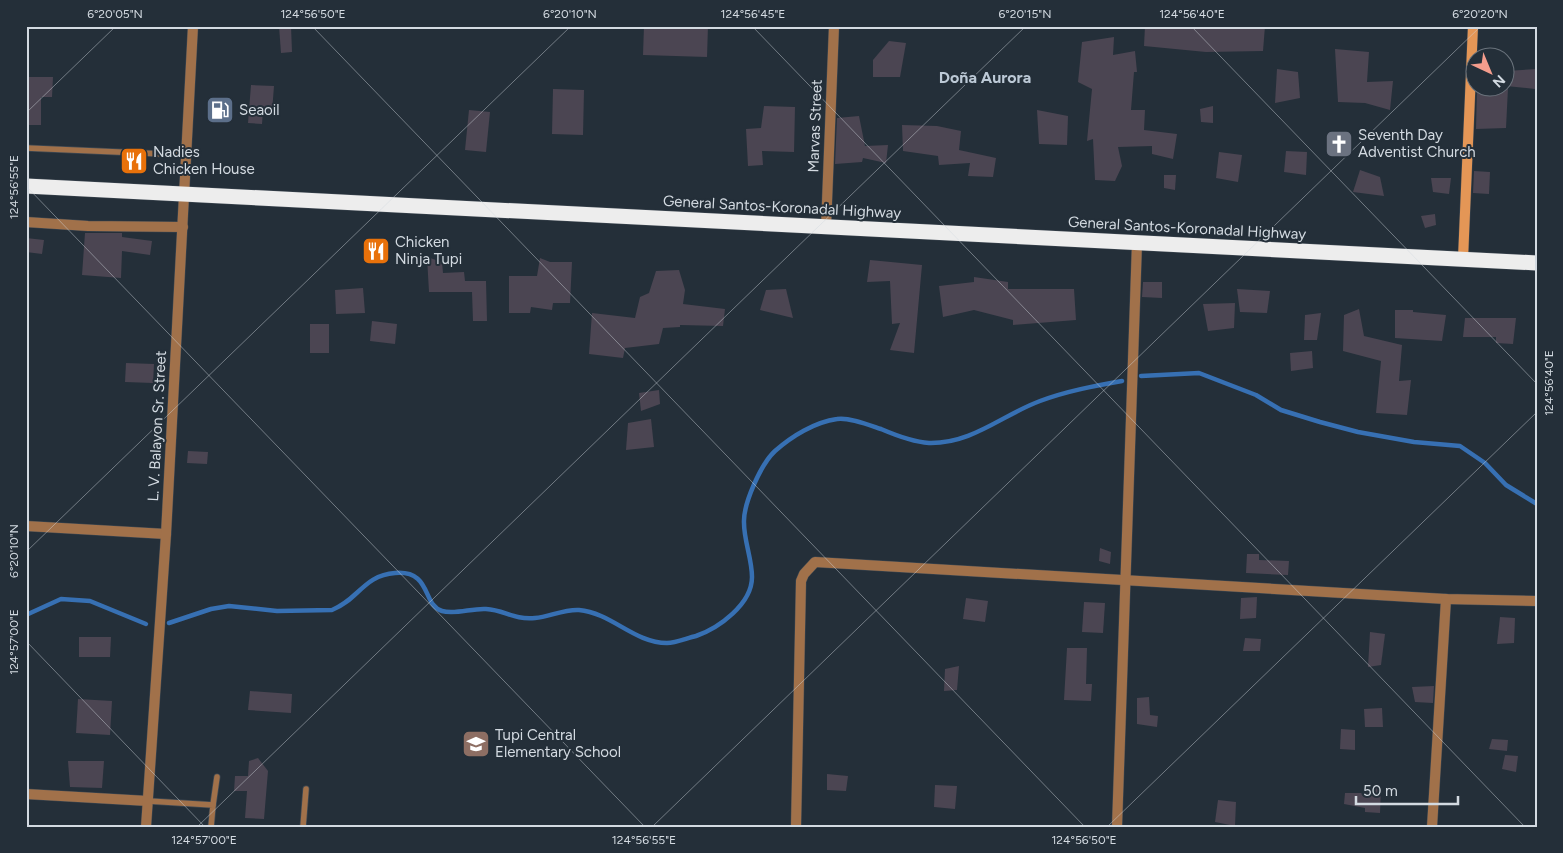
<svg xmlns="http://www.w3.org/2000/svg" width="1563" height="853" font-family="Figtree,sans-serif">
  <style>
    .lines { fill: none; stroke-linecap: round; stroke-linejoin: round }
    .stream { stroke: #3770b3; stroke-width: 4.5 }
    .building { fill: #4b4552 }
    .lane-casing { stroke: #404a54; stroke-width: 7 }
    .street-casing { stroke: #404a54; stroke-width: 11 }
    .secondary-casing { stroke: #404a54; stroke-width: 11 }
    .highway-casing { stroke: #404a54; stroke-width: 16 }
    .lane { stroke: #a1714a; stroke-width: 5.5 }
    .street { stroke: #a1714a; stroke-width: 10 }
    .secondary { stroke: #e49656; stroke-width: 10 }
    .highway { stroke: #ededed; stroke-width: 15 }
    .ticks { fill: none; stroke: #d3dae1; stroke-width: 1; stroke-opacity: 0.45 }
    .labels { text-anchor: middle; stroke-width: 4; stroke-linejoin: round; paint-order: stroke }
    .poi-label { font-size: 15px; fill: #d3dae1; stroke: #242f39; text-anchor: start }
    .street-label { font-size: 15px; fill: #d3dae1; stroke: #242f39 }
    .neighbourhood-label { font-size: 16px; font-weight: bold; fill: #bcc9d6; stroke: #242f39 }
    .neatline { fill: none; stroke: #d3dae1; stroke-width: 2 }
    .ticks-label { font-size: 12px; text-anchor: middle; fill: #d3dae1 }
  </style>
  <rect width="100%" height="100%" fill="#242f39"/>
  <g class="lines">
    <g class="stream">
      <path d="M1141 376 1199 373 1256 395 1281 410 1320 422 1358 432 1414 442 1460 446 1485 463 1506 485 1537 504"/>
      <path d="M26 615 61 599 90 601 146 624"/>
      <path d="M169 623 211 609 229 606 277 611 332 610C358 600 364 575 395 573 432 570 422 605 442 611 455 615 472 608 486 609 505 610 513 620 535 618 549 617 564 609 579 610 612 613 634 643 667 643 676 643 687 638 696 636 719 628 752 604 752 577 752 559 744 541 744 523 743 504 761 464 775 451 792 436 815 422 837 419 849 417 869 425 881 429 895 435 913 442 929 443 972 444 1002 415 1040 401 1067 391 1094 386 1122 381"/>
    </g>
  </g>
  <g class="building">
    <path d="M279 26H291L292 52 281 53Z"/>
    <path d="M644 26H708L707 57 643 55Z"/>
    <path d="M1145 26H1265L1263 51 1206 52 1144 46Z"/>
    <path d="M1114 37 1113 55 1135 51 1137 72H1134L1131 110H1145L1144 130 1177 134 1173 159 1152 154V146L1118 147 1122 166 1115 181 1095 180 1093 139 1087 141 1092 89 1078 82 1082 42Z"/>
    <path d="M889 41 906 43 900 77H873V60Z"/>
    <path d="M1335 49 1369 52 1367 82 1393 81 1390 110 1365 103 1338 102Z"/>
    <path d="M1277 69 1298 72 1300 98 1275 103Z"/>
    <path d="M1537 69 1535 89 1506 86V71Z"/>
    <path d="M26 77H53L52 97H41V125H26Z"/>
    <path d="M251 85 274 86 272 112 263 111 262 124 248 123Z"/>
    <path d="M1477 88H1508L1506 128 1476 129Z"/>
    <path d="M553 89 584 90 583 135 552 134Z"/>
    <path d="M764 106 795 107 794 152 762 151 763 165 748 166 746 129 761 128Z"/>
    <path d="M1213 106V123L1201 122 1200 109Z"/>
    <path d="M469 110 490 112 486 152 465 150Z"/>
    <path d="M1037 110 1068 116 1067 145 1039 144Z"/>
    <path d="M859 116 865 146 888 145 886 163 863 158 862 162 835 164 837 118Z"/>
    <path d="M902 125 937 126 961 131 959 150 996 158 993 177 968 176 970 163 939 165 938 156 903 151Z"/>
    <path d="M1286 151 1307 152 1306 175 1284 172Z"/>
    <path d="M1219 152 1242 155 1238 182 1216 178Z"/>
    <path d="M1360 170 1380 177 1384 196 1353 192Z"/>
    <path d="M1474 171 1490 172 1489 194 1473 193Z"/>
    <path d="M1164 175H1176L1175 190 1164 188Z"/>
    <path d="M1431 178H1451L1449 194 1433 192Z"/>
    <path d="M1435 214 1436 225 1425 228 1421 216Z"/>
    <path d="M85 233H122V237L152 241 150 255 122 251 121 278 82 275Z"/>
    <path d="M26 238 44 240 42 254 26 252Z"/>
    <path d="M427 257 442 262 443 273 464 272 465 281H486L487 321H473L472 292H429Z"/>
    <path d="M540 258 550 262H572L570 303H553L552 310 531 307 530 313H509V276H537Z"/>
    <path d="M870 260 922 265 914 353 890 350 900 323 892 324 890 281 867 282Z"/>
    <path d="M679 270 685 290 683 304 725 309 723 326 680 325V327L663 328 659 344 625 348 623 358 589 354 592 313 635 318 640 297 649 293 656 271Z"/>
    <path d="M974 277 1008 282V289H1074L1076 320 1013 325V320L974 310 943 317 939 286 974 282Z"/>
    <path d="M1143 282H1162V298L1142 297Z"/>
    <path d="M363 288 365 313 336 314 335 290Z"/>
    <path d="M786 289 793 318 760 310 766 290Z"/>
    <path d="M1237 289 1270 291 1267 313 1240 312Z"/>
    <path d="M1235 303 1234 328 1208 331 1203 304Z"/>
    <path d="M1359 309 1364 336 1402 345 1399 381 1411 380 1407 415 1376 413 1381 361 1343 351 1344 315Z"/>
    <path d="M1395 310H1413V312L1446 315 1442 341 1395 338Z"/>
    <path d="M1321 313 1317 340H1304L1305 315Z"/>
    <path d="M1465 318H1516L1513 344 1496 343V337H1463Z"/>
    <path d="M372 321 397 324 395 344 370 341Z"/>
    <rect x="310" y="324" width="19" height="29"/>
    <path d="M1312 351 1313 368 1291 371 1290 353Z"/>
    <path d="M126 363 154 364 153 383 125 382Z"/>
    <path d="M659 390 660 404 641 411 639 393Z"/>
    <path d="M651 419 654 447 626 450 628 423Z"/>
    <path d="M188 451 208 452 207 464 187 463Z"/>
    <path d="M1100 548 1111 552 1110 564 1099 561Z"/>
    <path d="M1247 554H1259V560L1289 561 1288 575 1246 573Z"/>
    <path d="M1257 597 1256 618 1240 619 1241 598Z"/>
    <path d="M966 598 988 601 985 622 963 619Z"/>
    <path d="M1084 602 1105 603 1103 633 1082 632Z"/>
    <path d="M1500 617 1515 618 1514 643 1497 644Z"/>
    <path d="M1370 632 1385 634 1381 665 1368 667Z"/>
    <path d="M79 637H111L110 657H79Z"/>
    <path d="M1245 638 1261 639 1260 651H1243Z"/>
    <path d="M1067 648H1087L1086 684H1092L1091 701 1064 700Z"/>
    <path d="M959 666 957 690 944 691 945 669Z"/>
    <path d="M1434 686 1433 703 1415 702 1412 687Z"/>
    <path d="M250 691 292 694 291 713 248 710Z"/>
    <path d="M1149 697 1150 715 1158 716 1157 727 1137 724V698Z"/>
    <path d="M78 699 112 701 110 735 76 733Z"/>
    <path d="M1382 708 1383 727H1365L1364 709Z"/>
    <path d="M1341 729 1355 730V750L1340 749Z"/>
    <path d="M1492 739 1508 740 1507 751 1489 749Z"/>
    <path d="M1505 755 1518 756 1516 772 1502 769Z"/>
    <path d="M258 758 268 771 264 819 245 818 247 791H234L235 776H248L249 761Z"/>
    <path d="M68 761H104L102 788 70 787Z"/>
    <path d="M827 774 848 776 846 791 827 790Z"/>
    <path d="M935 785 957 786 955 809 934 807Z"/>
    <path d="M1366 787 1381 788 1380 813 1365 812V808L1344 804 1345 793H1366Z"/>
    <path d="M1218 800 1236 802 1235 826 1215 822Z"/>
  </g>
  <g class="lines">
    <g class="lane-casing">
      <g id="lane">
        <path d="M26 148 187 155"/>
        <path d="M148 801 213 805 211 827"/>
        <path d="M213 805 217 777"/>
        <path d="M303 827 306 789"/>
      </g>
    </g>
    <g class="street-casing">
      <g id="street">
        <path d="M26 222 88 226 183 227"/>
        <path d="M826 227 834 26"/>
        <path d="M26 526 166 534"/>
        <path d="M26 794 148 801"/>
        <path d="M146 827 166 534 193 26"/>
        <path d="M796 827 801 581 804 574 815 562 1446 599 1537 601"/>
        <path d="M1117 827 1137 243"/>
        <path d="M1432 827 1446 599"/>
      </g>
    </g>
    <g class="secondary-casing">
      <path id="secondary" d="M1463 259 1473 26"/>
    </g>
    <g class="highway-casing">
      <path id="highway" d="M26 186 1537 263"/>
    </g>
    <use href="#lane" class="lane"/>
    <use href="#street" class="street"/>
    <use href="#secondary" class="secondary"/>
    <use href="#highway" class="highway"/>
  </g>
  <path class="ticks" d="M312 26 1085 827M752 26 1525 827M1191 26 1537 384M26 113 116 26M26 186 645 827M26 552 571 26M26 641 205 827M197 827 1026 26M652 827 1481 26M1107 827 1537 412"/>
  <defs>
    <g id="fuel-square" transform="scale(1.4375)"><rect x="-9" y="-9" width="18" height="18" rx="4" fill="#5c6f8a" stroke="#242f39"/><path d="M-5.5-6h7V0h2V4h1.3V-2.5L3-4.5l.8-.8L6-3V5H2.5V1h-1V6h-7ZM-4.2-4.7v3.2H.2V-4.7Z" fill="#fff"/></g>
    <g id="church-square" transform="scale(1.4375)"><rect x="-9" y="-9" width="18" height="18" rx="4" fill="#6b7280" stroke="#242f39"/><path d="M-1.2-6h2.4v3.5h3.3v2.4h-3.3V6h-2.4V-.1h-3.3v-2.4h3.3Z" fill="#fff"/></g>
    <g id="restaurant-square" transform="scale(1.4375)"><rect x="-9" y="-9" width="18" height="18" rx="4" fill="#e8710a" stroke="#242f39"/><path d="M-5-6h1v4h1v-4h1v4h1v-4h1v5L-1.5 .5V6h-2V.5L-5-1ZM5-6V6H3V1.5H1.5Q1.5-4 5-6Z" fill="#fff"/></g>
    <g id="school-square" transform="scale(1.4375)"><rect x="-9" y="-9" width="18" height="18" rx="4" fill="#8d6e63" stroke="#242f39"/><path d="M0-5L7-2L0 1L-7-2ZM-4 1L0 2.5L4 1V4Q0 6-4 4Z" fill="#fff"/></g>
  </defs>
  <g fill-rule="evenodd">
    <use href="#fuel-square" x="220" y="110"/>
    <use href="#church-square" x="1339" y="144"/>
    <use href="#restaurant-square" x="134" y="161"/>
    <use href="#restaurant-square" x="376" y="251"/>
    <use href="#school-square" x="476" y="744"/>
  </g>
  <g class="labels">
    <g class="poi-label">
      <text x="239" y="115">Seaoil</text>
      <text x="1358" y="140">Seventh Day<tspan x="1358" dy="17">Adventist Church</tspan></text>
      <text x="153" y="157">Nadies<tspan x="153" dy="17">Chicken House</tspan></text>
      <text x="395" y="247">Chicken<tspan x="395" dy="17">Ninja Tupi</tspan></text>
      <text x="495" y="740">Tupi Central<tspan x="495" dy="17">Elementary School</tspan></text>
    </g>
    <g class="street-label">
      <text transform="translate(815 126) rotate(-88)" y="5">Marvas Street</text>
      <text transform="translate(782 207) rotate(3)" y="5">General Santos-Koronadal Highway</text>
      <text transform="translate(1187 228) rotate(3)" y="5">General Santos-Koronadal Highway</text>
      <text transform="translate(157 426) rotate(-87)" y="5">L. V. Balayon Sr. Street</text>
    </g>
    <g class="neighbourhood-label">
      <text x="985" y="83">Doña Aurora</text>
    </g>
  </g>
  <rect width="1563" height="853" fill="none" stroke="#242f39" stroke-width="55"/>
  <g transform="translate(1490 72) rotate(136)"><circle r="24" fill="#242f39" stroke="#6a737c"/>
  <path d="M0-4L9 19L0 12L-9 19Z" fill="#f49d8d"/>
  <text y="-8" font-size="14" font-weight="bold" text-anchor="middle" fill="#d3dae1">N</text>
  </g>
  <path d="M1356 796v8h102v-8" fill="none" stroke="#d3dae1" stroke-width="2.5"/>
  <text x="1363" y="796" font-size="15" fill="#d3dae1" stroke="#242f39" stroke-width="4" paint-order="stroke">50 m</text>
  <rect x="28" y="28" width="1508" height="798" class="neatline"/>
  <g class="ticks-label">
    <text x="115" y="18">6°20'05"N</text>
    <text x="313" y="18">124°56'50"E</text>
    <text x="570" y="18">6°20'10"N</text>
    <text x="753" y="18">124°56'45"E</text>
    <text x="1025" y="18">6°20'15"N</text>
    <text x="1192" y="18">124°56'40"E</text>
    <text x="1480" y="18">6°20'20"N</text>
    <text transform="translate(14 187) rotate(-90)" y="4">124°56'55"E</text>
    <text transform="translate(1549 383) rotate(-90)" y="4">124°56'40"E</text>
    <text transform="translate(14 551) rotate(-90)" y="4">6°20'10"N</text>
    <text transform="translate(14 642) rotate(-90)" y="4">124°57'00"E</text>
    <text x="204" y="844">124°57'00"E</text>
    <text x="644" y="844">124°56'55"E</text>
    <text x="1084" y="844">124°56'50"E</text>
  </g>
</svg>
